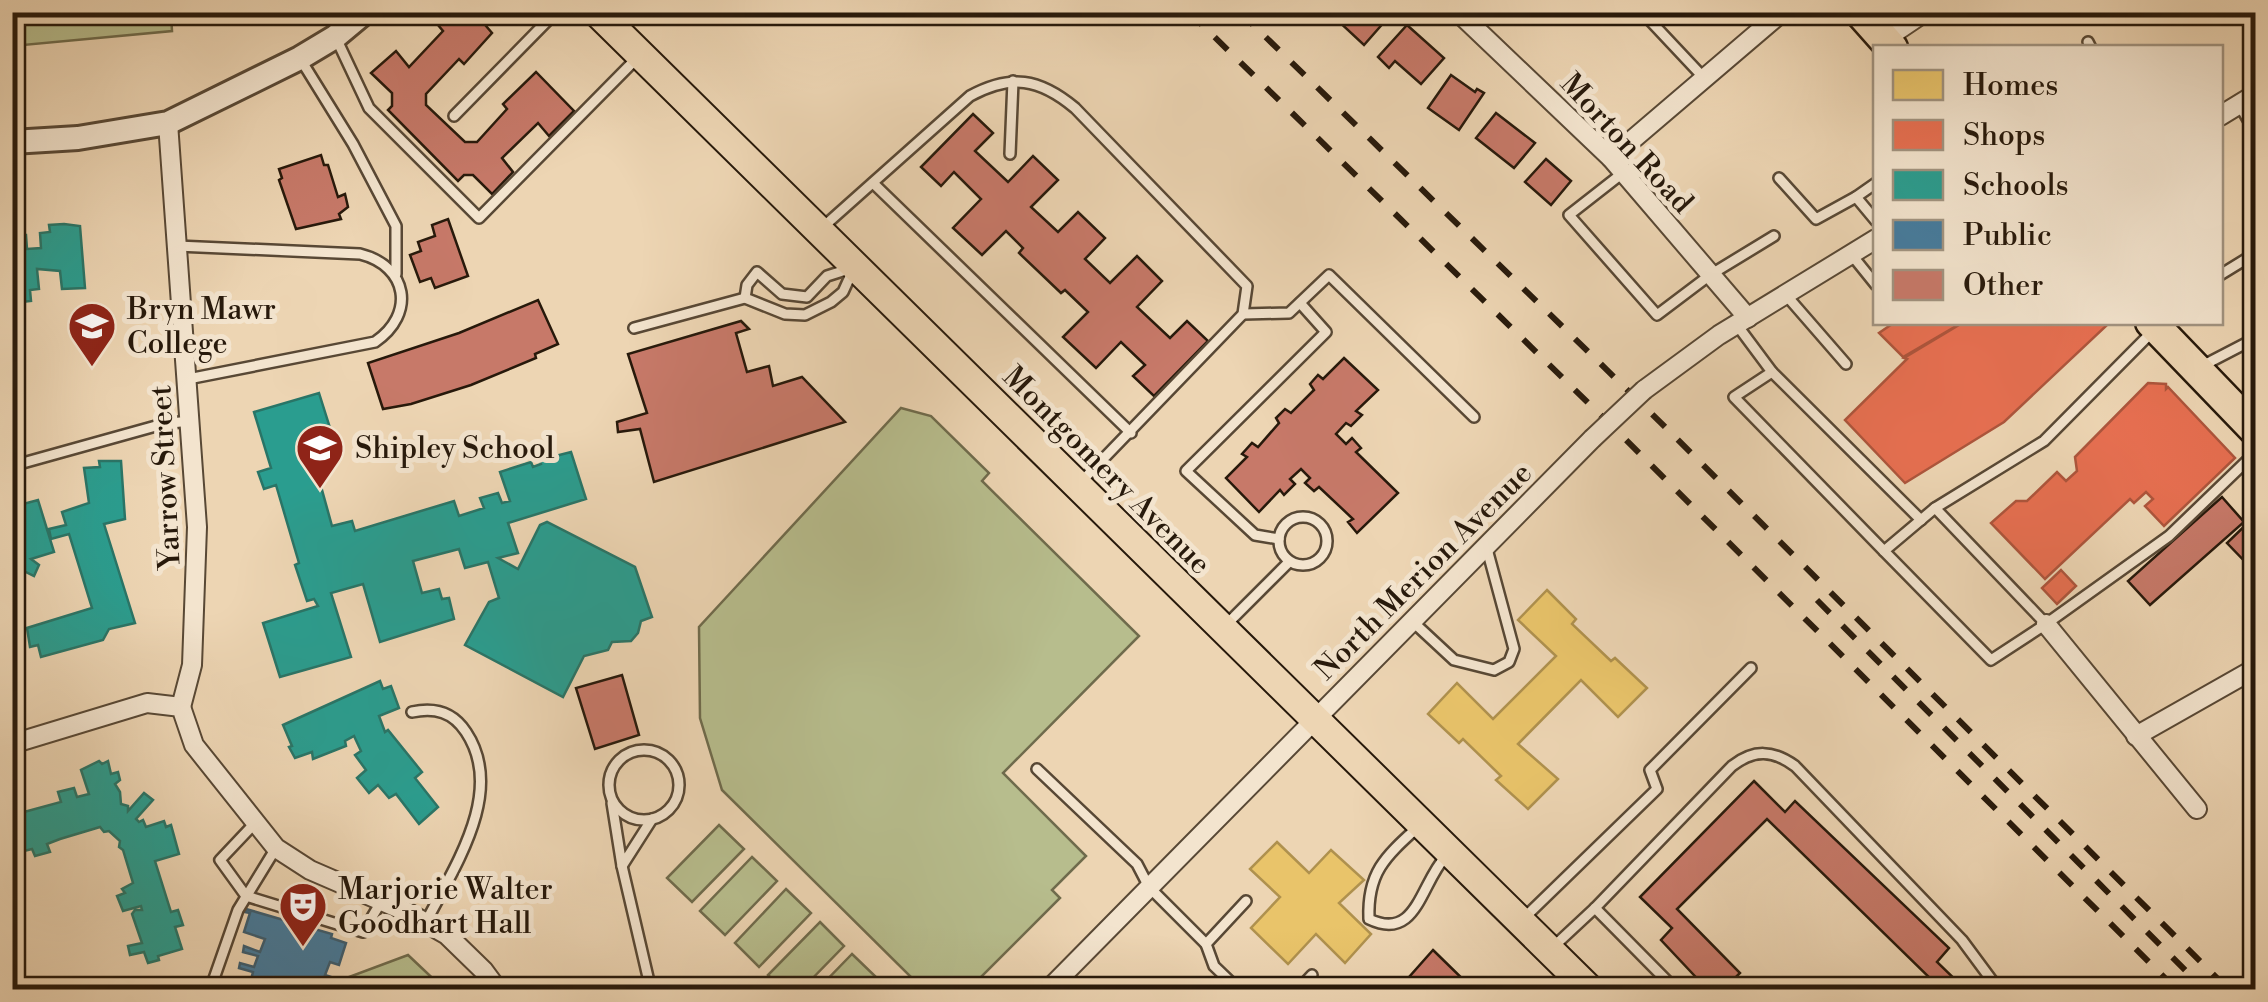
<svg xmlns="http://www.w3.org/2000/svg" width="2268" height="1002" font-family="'Libre Bodoni',serif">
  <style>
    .green { fill: #b7bd8d; stroke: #6f6b4c; stroke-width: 2.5 }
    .homes { fill: #e9c46a; stroke: #af914e; stroke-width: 2.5 }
    .shops { fill: #e76f51; stroke: #ad553c; stroke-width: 2.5 }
    .schools { fill: #2a9d8f; stroke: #297567; stroke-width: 2.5 }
    .public { fill: #457b9d; stroke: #3c5e71; stroke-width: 2.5 }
    .building { fill: #c77969; stroke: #27190b; stroke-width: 2.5 }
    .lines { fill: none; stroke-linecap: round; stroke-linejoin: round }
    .service-casing { stroke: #584835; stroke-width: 14 }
    .minor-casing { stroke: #584835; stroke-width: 22 }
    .tertiary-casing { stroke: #584835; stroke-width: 28 }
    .primary-casing { stroke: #27190b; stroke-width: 32 }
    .trunk-casing { stroke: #27190b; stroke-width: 35 }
    .service { stroke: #f3e4ce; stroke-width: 9 }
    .minor { stroke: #f3e4ce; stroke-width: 18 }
    .tertiary { stroke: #f3e4ce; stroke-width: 22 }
    .primary { stroke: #edd5b3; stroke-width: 28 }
    .trunk { stroke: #edd5b3; stroke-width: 30 }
    .rail { stroke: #27190b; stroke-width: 6; stroke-dasharray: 18 18; stroke-linecap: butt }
    .minor-bridge-casing { stroke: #584835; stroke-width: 22; stroke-linecap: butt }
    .minor-bridge { stroke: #f3e4ce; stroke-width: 18 }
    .labels { text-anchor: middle; stroke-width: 10; stroke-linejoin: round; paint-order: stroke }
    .street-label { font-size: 30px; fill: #27190b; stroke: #f3e4ce }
    .poi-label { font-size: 30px; fill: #27190b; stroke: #f3e4ce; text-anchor: start }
  </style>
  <rect width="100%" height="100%" fill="#edd5b3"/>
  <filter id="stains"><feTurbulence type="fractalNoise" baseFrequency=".002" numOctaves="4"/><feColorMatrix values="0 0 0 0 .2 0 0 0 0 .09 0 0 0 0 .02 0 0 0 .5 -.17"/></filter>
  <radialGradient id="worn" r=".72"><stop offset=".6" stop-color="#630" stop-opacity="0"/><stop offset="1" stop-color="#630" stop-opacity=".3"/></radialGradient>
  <g class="green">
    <path d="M13 12 171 13 172 31 13 46Z"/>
    <path d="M901 408 931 416 989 473 982 481 1139 636 1003 773 1086 856 1052 890 1060 898 969 989H923L722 790 700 718 699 627Z"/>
    <path d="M719 825 744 849 692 902 667 878Z"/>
    <path d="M752 857 777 881 725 935 700 911Z"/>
    <path d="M786 889 811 913 759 967 735 943Z"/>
    <path d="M820 922 844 946 802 989H783L768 975Z"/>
    <path d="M852 954 877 978 866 989H818Z"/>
    <path d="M408 955 444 989H344L349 977Z"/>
  </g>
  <g class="homes">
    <path d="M1547 590 1576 619 1572 624 1611 661 1615 658 1647 688 1618 717 1581 680 1518 744 1558 779 1528 809 1496 780 1501 776 1463 739 1459 743 1428 714 1457 683 1493 719 1556 656 1518 620Z"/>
    <path d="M1277 842 1309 873 1331 850 1364 880 1339 903 1371 934 1345 963 1316 934 1288 964 1251 928 1280 897 1250 869Z"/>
  </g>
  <g class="shops">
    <path d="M1895 322H1963L1903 357 1879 333Z"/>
    <path d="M1964 322H2102L2106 326 2004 422 1905 483 1845 420 1907 359 1904 358Z"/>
    <path d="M2148 383 2166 384V389L2168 387 2235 458 2164 526 2145 506 2153 499 2146 492 2134 503 2130 499 2045 579 1991 523 2016 501H2027L2057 472 2066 481 2077 471 2075 457Z"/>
    <path d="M2061 570 2076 586 2057 604 2042 588Z"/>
  </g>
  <g class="schools">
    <path d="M64 224 80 226 85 288 62 289 60 271 37 269 39 289 30 290 31 301 12 303V235H26L27 249 41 248 40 233 50 232 49 225Z"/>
    <path d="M319 393 330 428 307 436 332 526 352 521 355 531 454 501 459 516 484 508 480 498 498 493 502 503 510 501 500 472 531 462 533 467 541 464 540 460 571 452 586 499 508 523 518 553 498 558 518 569 540 525 547 522 635 567 652 617 641 621 638 633 631 641 612 642 608 650 584 656 563 697 465 645 489 602 499 598 488 562 465 568 459 549 413 561 422 593 439 589 442 599 449 598 454 619 380 642 363 584 331 593 351 657 280 677 263 623 318 606 314 599 307 601 295 565 299 563 276 485 264 489 258 472 271 468 254 412Z"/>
    <path d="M99 461H121L125 519 104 524 135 623 109 629 103 640 41 657 38 645 30 647 27 628 92 608 69 534 51 539 49 529 66 525 62 512 89 503 84 468 100 467Z"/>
    <path d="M38 500 54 552 31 559 39 565 34 576 22 570 24 561 12 565V507Z"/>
    <path d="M380 681 383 689 391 686 399 708 379 716 385 732 388 730 422 772 415 778 438 807 419 824 396 794 389 798 378 785 369 793 357 778 366 770 355 755 361 751 354 736 345 741 346 746 313 759 312 752 295 758 289 747 292 746 283 725Z"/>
    <path d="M99 761 102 764 108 761 111 774 118 772 120 780 115 784 120 792 121 804 128 806V811L144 793 153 800 136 819 139 822 143 820 146 827 164 821 166 827 171 825 179 854 155 861 171 912 178 910 183 925 175 927 182 949 158 956 159 960 148 963 144 952 130 955 128 946 142 943 132 914 135 910H142L141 906 123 911 117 896 125 893 122 889 133 883 123 850 119 847 120 841 109 831 104 832 100 827 60 839 47 844 50 852 35 856 32 849 12 854 13 815 61 802 58 792 74 788 77 797 89 794 81 770Z"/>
  </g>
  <path class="public" d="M246 909 332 934 331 938 346 943 339 965 330 962 325 975 340 980 338 984 324 979 321 990H235L238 979 250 983 253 972 239 968 240 963 254 967 258 956 243 952 244 946 260 952 265 939 244 932 250 913 245 912Z"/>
  <g class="building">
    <path d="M440 12H474L492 33 464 64 459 59 426 94V105L465 142H477L507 109 503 104 536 72 574 111 549 136 538 123 502 158 513 172 492 194 473 175H464L458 181 388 110 392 106V93L371 73 396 51 409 67 443 31 433 19Z"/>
    <path d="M1342 12H1393L1364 45 1336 19Z"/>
    <path d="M1407 25 1444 58 1421 84 1395 61 1389 68 1378 57Z"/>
    <path d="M1451 75 1475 92 1477 89 1484 93 1459 130 1428 108Z"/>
    <path d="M1496 113 1535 143 1514 168 1476 138Z"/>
    <path d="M973 114 993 133 975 151 1008 182 1033 156 1058 180 1031 207 1058 232 1078 212 1105 238 1085 259 1110 283 1137 256 1162 281 1137 307 1170 338 1187 321 1208 341 1154 396 1133 376 1145 365 1121 342 1096 368 1063 337 1088 312 1065 290 1061 293 1019 253 1023 248 1006 231 982 255 953 228 981 199 954 172 941 186 921 167Z"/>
    <path d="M321 155 324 165H328L338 197 345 194 348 207 339 214 341 219 296 229 279 180 282 178 279 169Z"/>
    <path d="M1546 159 1571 181 1551 205 1525 182Z"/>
    <path d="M448 219 468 276 435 288 431 278 420 282 410 255 421 251 418 242 435 236 432 225Z"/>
    <path d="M538 300 558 344 535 354 536 358 471 385 411 404 383 409 368 363 459 333Z"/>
    <path d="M741 321 749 329 736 333 747 372 769 366 773 386 802 377 845 422 654 482 640 429 618 432 617 422 647 413 628 354Z"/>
    <path d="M1344 358 1378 390 1356 411 1362 415 1351 426 1346 423 1336 434 1346 444 1352 438 1361 448 1356 452 1398 493 1357 533 1348 522 1353 519 1319 487 1314 491 1305 483 1310 478 1301 469 1290 479 1295 484 1284 495 1280 490 1259 512 1226 478 1247 457 1242 454 1252 443 1258 447 1279 423 1276 418 1285 409 1291 413 1314 390 1310 384 1318 375 1323 379Z"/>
    <path d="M2222 497 2244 522 2150 605 2128 581Z"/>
    <path d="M2256 515V569L2254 571 2227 543Z"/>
    <path d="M622 675 639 735 595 749 576 688Z"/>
    <path d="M1754 781 1785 812 1795 801 1949 948 1937 962 1966 990H1925L1933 981 1767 819 1677 909 1740 973 1723 990H1708L1661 940 1672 928 1640 897Z"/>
    <path d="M1433 950 1474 990H1424L1410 976Z"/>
  </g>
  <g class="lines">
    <g class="service-casing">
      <g id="service">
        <path d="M1642 12 1704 78"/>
        <path d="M336 38 369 108 479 218 638 57"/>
        <path d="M2088 42 2091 48"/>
        <path d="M301 60 353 144 396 226V274"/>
        <path d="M2239 104 2256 134"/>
        <path d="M454 116 556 12"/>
        <path d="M1010 154 1013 81"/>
        <path d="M1624 172 1569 215 1657 315 1710 275 1774 236"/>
        <path d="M1779 178 1816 219 1856 197"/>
        <path d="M873 183 1131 433"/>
        <path d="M1876 183 1856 197 1876 221"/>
        <path d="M823 227 970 96C1011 74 1039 78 1075 108L1247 286 1243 314 1079 484"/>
        <path d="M177 246 360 254C408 266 416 314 375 342L188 379"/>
        <path d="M1851 254 1876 285"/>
        <path d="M2220 275 2251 256"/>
        <path d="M1786 295 1846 364"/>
        <path d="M745 298 747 285 757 272 782 294 807 297 827 276 852 268"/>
        <path d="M1243 314 1289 313 1329 275 1474 417"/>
        <path d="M1737 325 1772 372 1734 397 1884 551"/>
        <path d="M634 328 745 298 785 314 805 315 831 302 843 292 853 270"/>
        <path d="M2154 330 2044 441 1935 508 2046 624 2169 536 2256 452"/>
        <path d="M2202 366 2256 338"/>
        <path d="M1772 372 1921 520"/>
        <path d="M12 466 163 424 189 421"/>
        <path d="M1935 508 1884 551 1991 660 2046 624"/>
        <circle cx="1303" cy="541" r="24"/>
        <path d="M1279 539 1255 535 1186 471 1326 332 1300 303"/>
        <path d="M1412 621 1454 660 1494 670 1509 662 1514 649 1487 549"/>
        <path d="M1224 627 1289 562"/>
        <path d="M412 712C435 707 453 712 466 732 506 792 454 867 426 922"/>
        <circle cx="644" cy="785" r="35"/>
        <path d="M1037 769 1137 864 1149 887 1206 944"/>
        <path d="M612 803 622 866 652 819"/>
        <path d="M254 824 220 860 246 896 363 932 381 902"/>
        <path d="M1419 826C1386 856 1367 872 1369 919 1417 942 1420 884 1446 856"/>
        <path d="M622 866 651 990"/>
        <path d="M1595 908 1676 990"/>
        <path d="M1522 920 1657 789 1650 770 1751 668"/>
        <path d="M1551 949 1595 908 1732 766C1754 749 1773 750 1795 766L1962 940 1999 990"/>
        <path d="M210 990 238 910 276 848"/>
        <path d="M1239 990 1214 966 1206 944 1246 901"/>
        <path d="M1298 990 1312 975"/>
        <path d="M2039 990 2040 988"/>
      </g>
    </g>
    <g class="minor-casing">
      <g id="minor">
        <path d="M1458 12 1611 158 1748 318"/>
        <path d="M1885 39 1925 12"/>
        <path d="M2220 116 2256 94"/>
        <path d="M168 123 197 527 192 665 181 707"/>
        <path d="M1611 158 1782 12"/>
        <path d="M1644 390 1719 335 1876 239"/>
        <path d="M2046 624 2197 809"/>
        <path d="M2136 736 2256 668"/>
        <path d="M12 744 147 703 181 707 194 745 276 848 310 870 407 912 447 935 484 971 498 990"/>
        <path d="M1048 990 1592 439"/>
      </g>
    </g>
    <g class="tertiary-casing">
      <path id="tertiary" d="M12 142 78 138 168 123 300 58 335 37 365 12"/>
    </g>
    <g class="primary-casing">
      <path id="primary" d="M597 12 1590 990"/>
    </g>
    <g class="trunk-casing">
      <g id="trunk">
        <path d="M1860 12 1892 48"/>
        <path d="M2151 322 2256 431"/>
      </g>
    </g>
    <use href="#service" class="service"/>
    <use href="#minor" class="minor"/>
    <use href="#tertiary" class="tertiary"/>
    <use href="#primary" class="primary"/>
    <use href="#trunk" class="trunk"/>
    <g class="rail">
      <path d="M1189 12 1624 438 2177 990"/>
      <path d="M1240 12 1650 412 2229 990"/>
      <path d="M1817 600 2205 990"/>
    </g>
    <g class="minor-bridge-casing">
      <path id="minor-bridge" d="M1592 439 1644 390"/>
    </g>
    <use href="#minor-bridge" class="minor-bridge"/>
  </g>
  <defs>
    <g id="university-pin" transform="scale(2.5)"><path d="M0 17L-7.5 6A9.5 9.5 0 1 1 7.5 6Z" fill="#8f2418" stroke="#f3e4ce"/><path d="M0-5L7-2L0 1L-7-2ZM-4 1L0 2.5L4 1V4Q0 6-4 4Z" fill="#fff"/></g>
    <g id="school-pin" transform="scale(2.5)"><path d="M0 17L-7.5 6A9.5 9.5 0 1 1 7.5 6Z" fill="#8f2418" stroke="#f3e4ce"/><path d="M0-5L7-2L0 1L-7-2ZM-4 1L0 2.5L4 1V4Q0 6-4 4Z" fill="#fff"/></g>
    <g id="theatre-pin" transform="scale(2.5)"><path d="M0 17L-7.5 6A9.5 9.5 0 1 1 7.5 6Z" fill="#8f2418" stroke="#f3e4ce"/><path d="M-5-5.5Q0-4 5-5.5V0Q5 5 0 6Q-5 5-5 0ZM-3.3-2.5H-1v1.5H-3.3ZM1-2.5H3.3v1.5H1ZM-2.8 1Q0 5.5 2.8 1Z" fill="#fff"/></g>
  </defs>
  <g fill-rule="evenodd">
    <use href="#university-pin" x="92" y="326"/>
    <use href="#school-pin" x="320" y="448"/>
    <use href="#theatre-pin" x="303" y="906"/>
  </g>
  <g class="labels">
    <g class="street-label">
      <text transform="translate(1627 143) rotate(47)" y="10">Morton Road</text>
      <text transform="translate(1107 470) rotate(45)" y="10">Montgomery Avenue</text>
      <text transform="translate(165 477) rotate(-93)" y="10">Yarrow Street</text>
      <text transform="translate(1423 571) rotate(-45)" y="10">North Merion Avenue</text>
    </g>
    <g class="poi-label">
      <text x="127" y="319">Bryn Mawr<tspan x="127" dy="34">College</tspan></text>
      <text x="355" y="458">Shipley School</text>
      <text x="338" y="899">Marjorie Walter<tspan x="338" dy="34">Goodhart Hall</tspan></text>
    </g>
  </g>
  <rect width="2268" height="1002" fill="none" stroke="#edd5b3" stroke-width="50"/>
  <rect x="15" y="15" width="2238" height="972" fill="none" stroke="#27190b" stroke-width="5"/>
  <rect x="25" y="25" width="2218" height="952" fill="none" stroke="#27190b" stroke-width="2.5"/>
  <rect x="1873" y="45" width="350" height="280" fill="#f3e4ce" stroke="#a19380" stroke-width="2.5"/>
  <rect x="1893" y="70" width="50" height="30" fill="#e9c46a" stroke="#a19380" stroke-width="2.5"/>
  <text x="1963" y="95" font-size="30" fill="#27190b">Homes</text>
  <rect x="1893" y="120" width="50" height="30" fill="#e76f51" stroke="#a19380" stroke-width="2.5"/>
  <text x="1963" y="145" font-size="30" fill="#27190b">Shops</text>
  <rect x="1893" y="170" width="50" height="30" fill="#2a9d8f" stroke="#a19380" stroke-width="2.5"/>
  <text x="1963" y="195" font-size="30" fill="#27190b">Schools</text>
  <rect x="1893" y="220" width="50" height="30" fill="#457b9d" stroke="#a19380" stroke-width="2.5"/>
  <text x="1963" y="245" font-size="30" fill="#27190b">Public</text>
  <rect x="1893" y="270" width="50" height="30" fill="#c77969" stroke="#a19380" stroke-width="2.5"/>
  <text x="1963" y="295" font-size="30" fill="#27190b">Other</text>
  <rect width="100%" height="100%" filter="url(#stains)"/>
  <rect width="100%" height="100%" fill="url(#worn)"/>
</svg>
